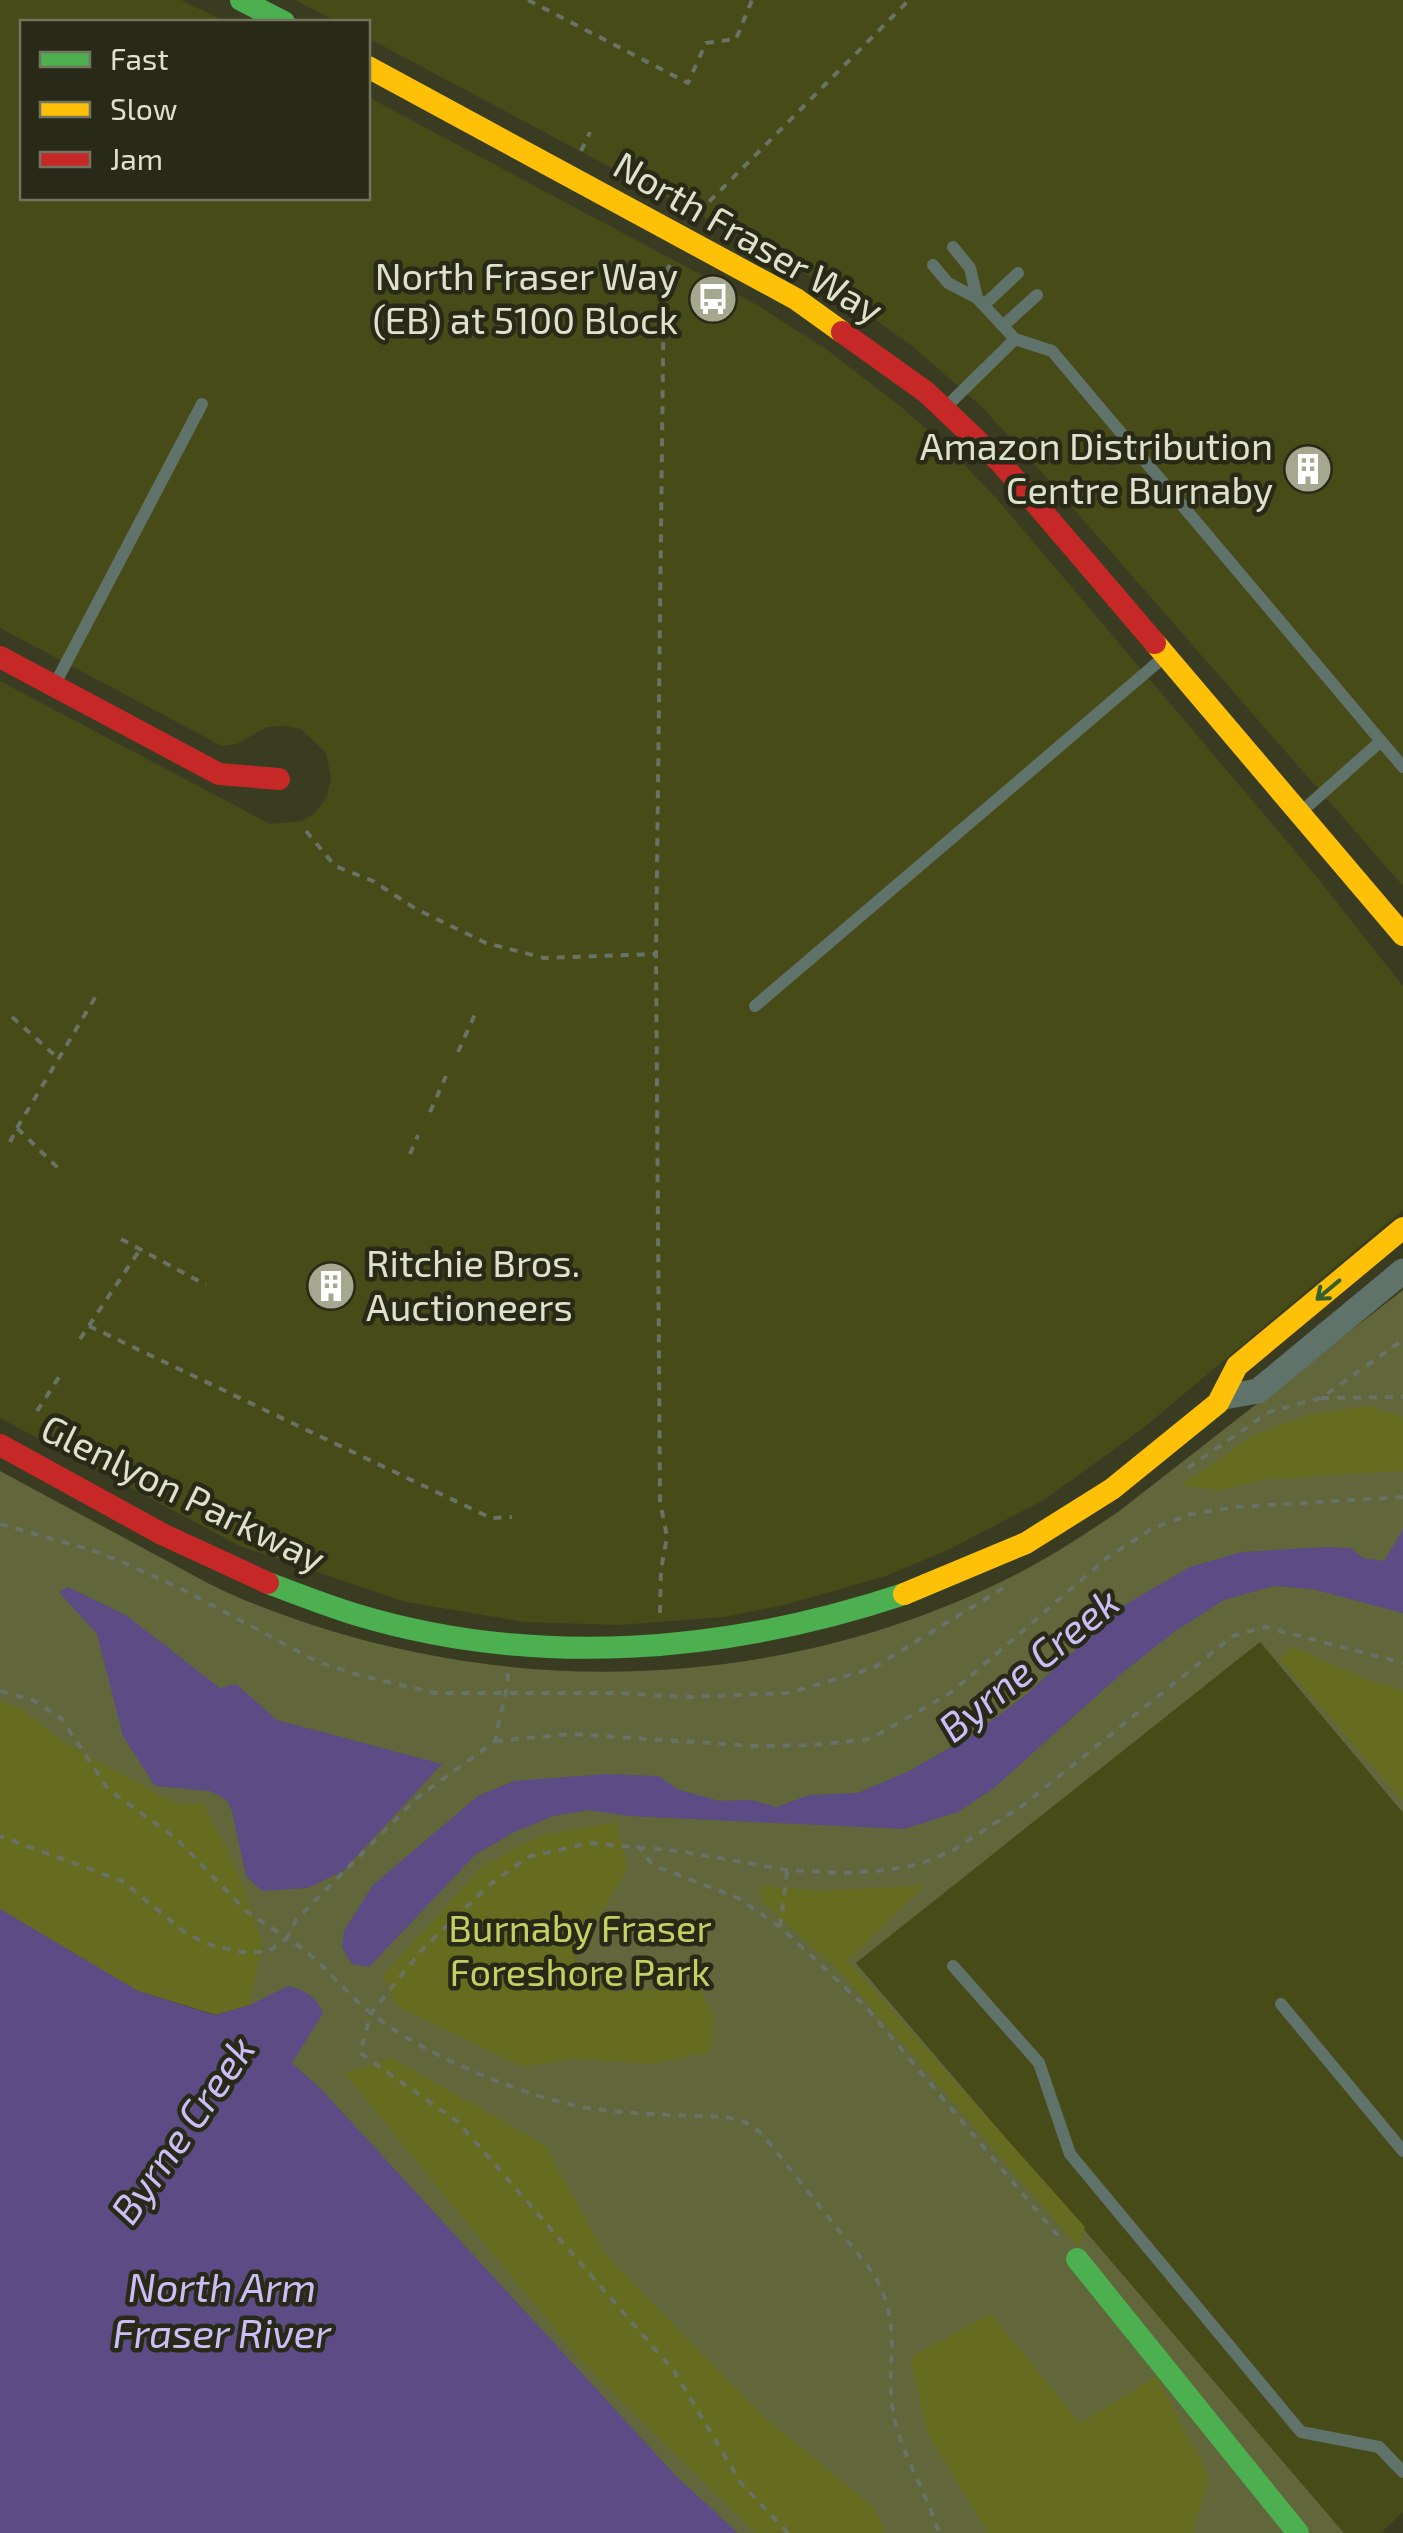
<svg xmlns="http://www.w3.org/2000/svg" width="1403" height="2533" font-family="'Exo 2',sans-serif">
  <style>
    .built { fill: #474b18 }
    .green { fill: #61663b }
    .forest { fill: #656c1f }
    .water { fill: #5c4b85 }
    .lines { fill: none; stroke-linecap: round; stroke-linejoin: round }
    .path { stroke: #687265; stroke-width: 4; stroke-dasharray: 8 8; stroke-linecap: butt }
    .lane { stroke: #5f736a; stroke-width: 12 }
    .street { stroke: #5f736a; stroke-width: 25 }
    .fast { stroke: #4caf50; stroke-width: 22 }
    .slow { stroke: #ffc107; stroke-width: 22 }
    .jam { stroke: #c62828; stroke-width: 22 }
    .oneway { stroke: #365f2e }
    .labels { text-anchor: middle; stroke-width: 9; stroke-linejoin: round; paint-order: stroke }
    .street-label { font-size: 38px; fill: #dee2ca; stroke: #282a17 }
    .poi-label { font-size: 38px; fill: #dee2ca; stroke: #282a17; text-anchor: end }
    .park-label { font-size: 38px; fill: #c5d062; stroke: #282a17 }
    .water-label { font-size: 40px; font-style: italic; fill: #cabef8; stroke: #282a17 }
  </style>
  <rect width="100%" height="100%" fill="#3a3c22"/>
  <g class="built">
    <path d="M0 0H181L226 22H22V198H368V97L752 302 826 349 900 406 952 452 997 499 1312 871 1403 986V1210L1142 1429 1044 1500 950 1549 886 1576 784 1605 724 1617 620 1625 525 1622 406 1602 240 1546 0 1418V681L270 824 302 821 316 812 327 796 331 779 326 753 301 729 286 726 267 727 237 744 222 746 0 628Z"/>
    <path d="M295 0H1403V886L1037 467 980 405 911 345 840 295 773 254 368 38V22H338Z"/>
    <path d="M1260 1642 1403 1813V2512L1381 2533H1344L856 1963Z"/>
  </g>
  <path class="green" d="M1403 1290V1813L1260 1642 856 1963 1344 2533H647L529 2399 250 2005 0 1976V1471C51 1499 103 1526 154 1554 181 1568 207 1584 235 1596 481 1701 766 1698 1007 1579 1046 1560 1082 1536 1118 1512Z"/>
  <g class="forest">
    <path d="M1368 1406 1403 1417V1471L1270 1479 1220 1490 1181 1486 1254 1435 1312 1414Z"/>
    <path d="M1291 1646 1368 1680 1403 1690V1801L1280 1660Z"/>
    <path d="M0 1702 22 1709 63 1742 175 1803 204 1804 239 1875 262 1943 250 2005 216 2015 138 1991 0 1909Z"/>
    <path d="M617 1822 627 1870 574 1957 612 1992 699 1987 714 2016 711 2052 651 2064 575 2059 521 2066 398 2007 383 1976 483 1866 542 1835Z"/>
    <path d="M925 1885 848 1961 1085 2227 1078 2247 843 1975 762 1901 761 1886 819 1891Z"/>
    <path d="M392 2058 545 2145 605 2254 765 2418 874 2507 885 2533H756L583 2363 344 2073Z"/>
    <path d="M991 2314 1080 2423 1157 2376 1209 2477 1193 2533H988L928 2434 910 2357Z"/>
  </g>
  <g class="water">
    <path d="M1403 1530V1613L1312 1589 1274 1586 1224 1600 1174 1632 1121 1674 994 1788 958 1812 904 1829 629 1816 588 1810 554 1816 512 1833 475 1855 369 1967 352 1964 342 1948 344 1931 373 1885 478 1796 514 1781 606 1774 658 1776 679 1790 720 1801 751 1800 777 1807 809 1795 858 1793 909 1771 972 1735 1022 1698 1125 1605 1190 1567 1242 1552 1325 1547 1350 1548 1363 1558 1384 1561Z"/>
    <path d="M68 1587 127 1616 220 1688 236 1684 277 1720 442 1764 343 1871 308 1888 262 1891 246 1876 232 1811 227 1800 210 1791 155 1786 123 1736 97 1634 59 1592Z"/>
    <path d="M0 1909 138 1991 215 2015 250 2005 288 1986C305 1990 316 1996 323 2013L292 2063 321 2089 677 2477 738 2533H0Z"/>
  </g>
  <g class="lines">
    <g class="path">
      <path d="M528 0 688 83 706 43 736 39 752 0"/>
      <path d="M581 151 590 132"/>
      <path d="M698 213 909 0"/>
      <path d="M306 831 335 866 373 881 416 909 486 943 544 958 656 954"/>
      <path d="M12 1017 59 1059"/>
      <path d="M458 1052 476 1012"/>
      <path d="M430 1112 446 1076"/>
      <path d="M17 1128 96 996"/>
      <path d="M10 1142 17 1128 59 1169"/>
      <path d="M410 1154 418 1135"/>
      <path d="M121 1239 206 1285"/>
      <path d="M89 1326 491 1518 512 1517"/>
      <path d="M80 1339 139 1251"/>
      <path d="M1321 1398 1403 1397"/>
      <path d="M37 1411 63 1371"/>
      <path d="M1188 1468 1269 1412 1321 1398 1403 1340"/>
      <path d="M0 1524 95 1551 124 1563 180 1588 318 1662 359 1675 435 1693H617L684 1697 789 1693 873 1668 1008 1585"/>
      <path d="M660 1613 661 1570 667 1537 660 1501 656 954 664 275 670 265"/>
      <path d="M508 1673C507 1696 499 1718 495 1741L417 1798 296 1920 287 1938C320 1958 342 1990 372 2014 424 2055 531 2101 596 2109 639 2115 683 2115 726 2117L745 2122 762 2134 873 2273C907 2330 881 2369 896 2425 906 2462 928 2496 939 2533"/>
      <path d="M0 1691 33 1700 61 1718 108 1789 177 1839 247 1912 287 1938 268 1952H242L211 1945 187 1934 122 1881 0 1836"/>
      <path d="M495 1741 572 1734 755 1746 814 1745 870 1739 952 1692 1108 1557 1153 1528 1191 1514 1236 1507 1403 1497"/>
      <path d="M637 1845 653 1865 738 1898 780 1927 866 2007 1059 2237"/>
      <path d="M780 1927 787 1872"/>
      <path d="M788 2533 741 2483 674 2371 458 2122 360 2053 371 2013 421 1951 488 1886 528 1857 589 1843 679 1851 787 1870 846 1873 888 1870 920 1864 950 1852 1022 1806 1233 1636 1265 1627 1403 1663"/>
    </g>
    <g class="lane">
      <path d="M933 265 948 283 977 298 970 268 953 247"/>
      <path d="M977 298 1015 339"/>
      <path d="M984 305 1018 273"/>
      <path d="M1004 325 1037 295"/>
      <path d="M945 408 1015 339 1052 351 1381 741 1301 812"/>
      <path d="M55 684 202 404"/>
      <path d="M1381 741 1403 767"/>
      <path d="M755 1006 1164 657"/>
      <path d="M953 1966 1039 2063 1070 2154 1301 2432 1379 2447 1403 2472"/>
      <path d="M1281 2004 1403 2151"/>
    </g>
    <path class="street" d="M1224 1397 1258 1391 1403 1271"/>
    <g class="fast">
      <path d="M241 0 284 22"/>
      <path d="M268 1583C297 1594 325 1605 354 1614 535 1669 727 1653 904 1594"/>
      <path d="M1077 2259 1298 2533"/>
    </g>
    <g class="slow">
      <path d="M368 67 796 299 842 332"/>
      <path d="M1155 643 1403 935"/>
      <path d="M904 1594 1026 1543 1112 1489 1218 1403 1237 1366 1403 1228"/>
    </g>
    <g class="jam">
      <path d="M842 332 926 392 1002 464 1155 643"/>
      <path d="M0 657 219 774 279 779"/>
      <path d="M0 1445 162 1534 268 1583"/>
    </g>
  </g>
  <defs><path id="oneway-shaft" d="M-6 0H5M1.5-3L5.5 0L1.5 3" fill="none" stroke-width="1.6" stroke-linecap="round" stroke-linejoin="round" transform="scale(2.5)"/></defs>
  <use class="oneway" href="#oneway-shaft" transform="translate(1328 1290) rotate(140)"/>
  <defs>
    <g id="bus-disc" transform="scale(2.5)"><circle r="9.5" fill="#a5a88f" stroke="#282a17"/><path d="M-5-6H5V4H4V6H2V4H-2V6H-4V4H-5ZM-3.5-4V0h7V-4ZM-3.5 1.2v1.5H-2V1.2ZM2 1.2v1.5H3.5V1.2Z" fill="#fff"/></g>
    <g id="building-disc" transform="scale(2.5)"><circle r="9.5" fill="#a5a88f" stroke="#282a17"/><path d="M-4-6H4V6H1V3H-1V6H-4ZM-2.5-4.3h1.7v1.8h-1.7ZM.8-4.3h1.7v1.8H.8ZM-2.5-1h1.7V.8h-1.7ZM.8-1h1.7V.8H.8Z" fill="#fff"/></g>
  </defs>
  <g fill-rule="evenodd">
    <use href="#bus-disc" x="713" y="299"/>
    <use href="#building-disc" x="1308" y="469"/>
    <use href="#building-disc" x="331" y="1286"/>
  </g>
  <g class="labels">
    <g class="street-label">
      <text transform="translate(748 238) rotate(30)" y="13">North Fraser Way</text>
      <text transform="translate(183 1494) rotate(26)" y="13">Glenlyon Parkway</text>
    </g>
    <g class="poi-label">
      <text x="678" y="290">North Fraser Way<tspan x="678" dy="44">(EB) at 5100 Block</tspan></text>
      <text x="1273" y="460">Amazon Distribution<tspan x="1273" dy="44">Centre Burnaby</tspan></text>
      <text x="366" y="1277" text-anchor="start">Ritchie Bros.<tspan x="366" dy="44">Auctioneers</tspan></text>
    </g>
    <g class="park-label">
      <text x="580" y="1942">Burnaby Fraser<tspan x="580" dy="44">Foreshore Park</tspan></text>
    </g>
    <g class="water-label">
      <text transform="translate(1029 1665) rotate(-39)" y="14">Byrne Creek</text>
      <text transform="translate(183 2130) rotate(-55)" y="14">Byrne Creek</text>
      <text x="222" y="2302">North Arm<tspan x="222" dy="46">Fraser River</tspan></text>
    </g>
  </g>
  <rect x="20" y="20" width="350" height="180" fill="#282a17" stroke="#71745f" stroke-width="2.5"/>
  <rect x="40" y="52" width="50" height="15" fill="#4caf50" stroke="#71745f" stroke-width="2.5"/>
  <text x="110" y="70" font-size="30" fill="#dee2ca">Fast</text>
  <rect x="40" y="102" width="50" height="15" fill="#ffc107" stroke="#71745f" stroke-width="2.5"/>
  <text x="110" y="120" font-size="30" fill="#dee2ca">Slow</text>
  <rect x="40" y="152" width="50" height="15" fill="#c62828" stroke="#71745f" stroke-width="2.5"/>
  <text x="110" y="170" font-size="30" fill="#dee2ca">Jam</text>
</svg>
